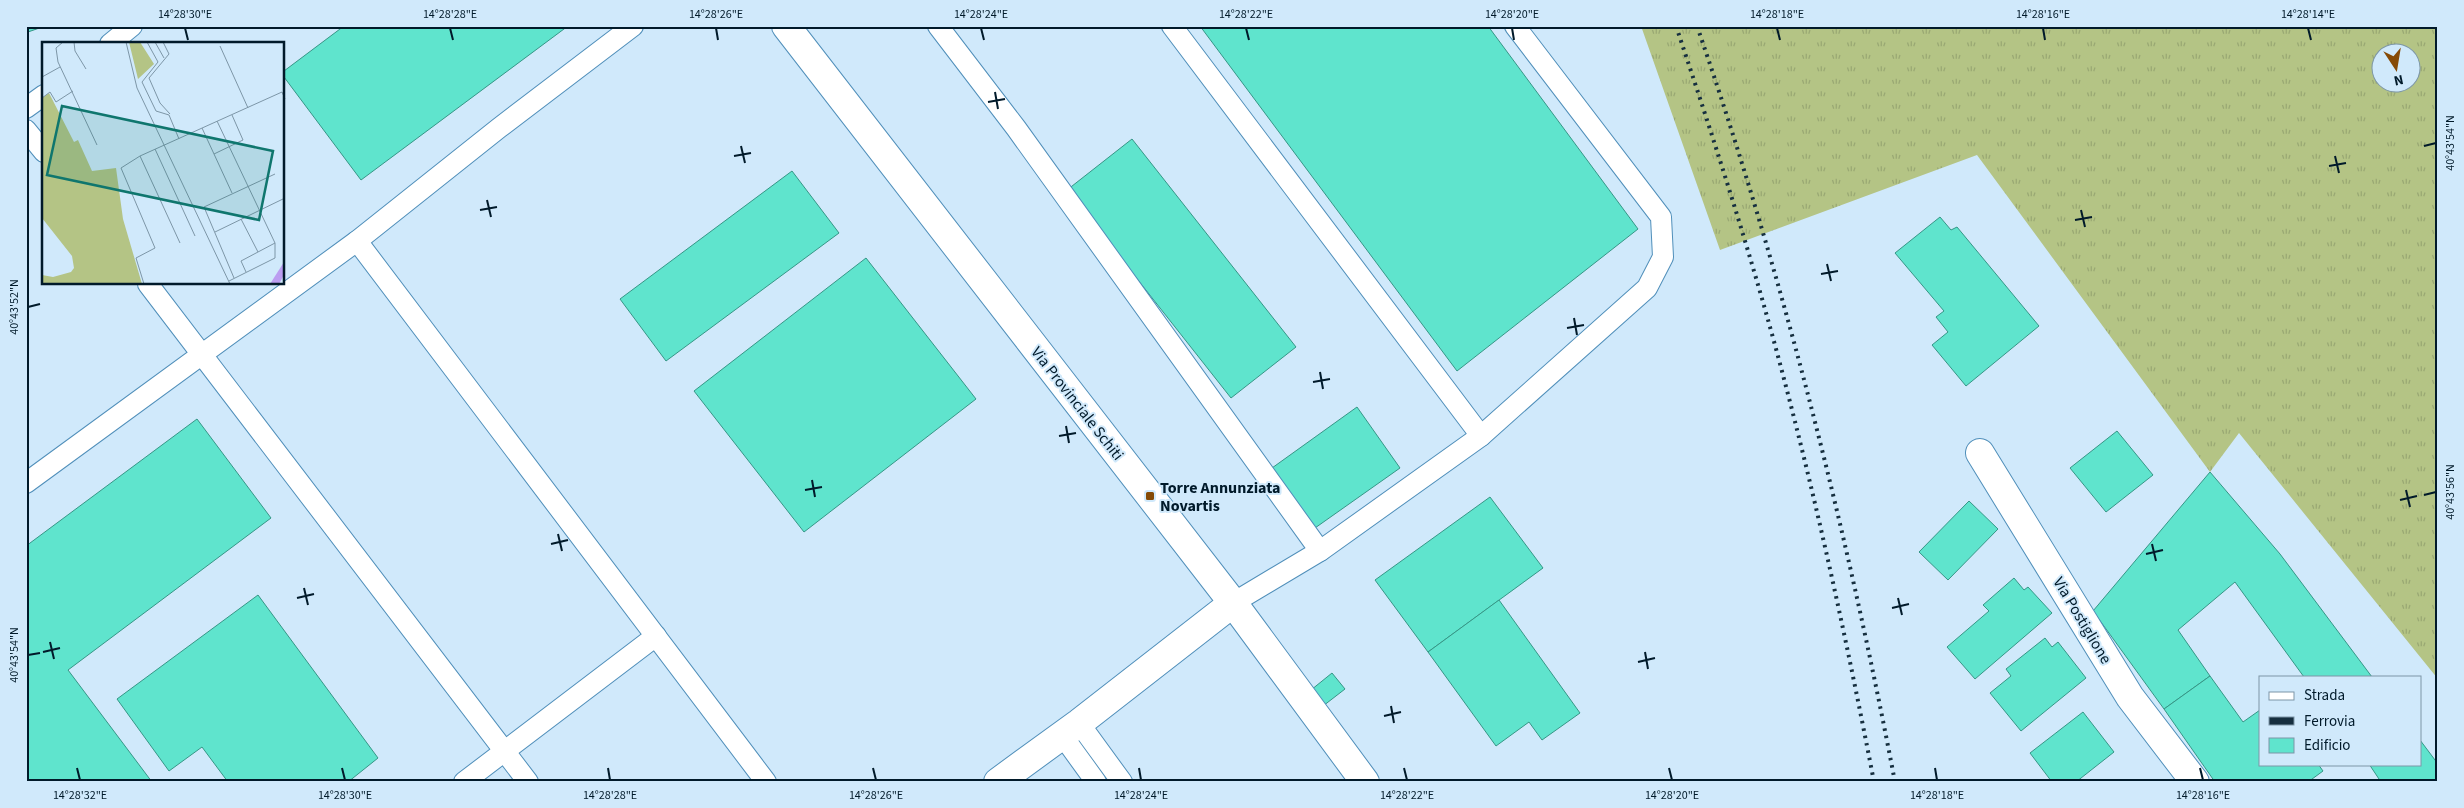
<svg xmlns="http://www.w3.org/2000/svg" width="2464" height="808" font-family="'Source Sans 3',sans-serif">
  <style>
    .grass { fill: url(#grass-tufts); fill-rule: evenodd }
    .building { fill: #5fe4cd; stroke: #369686 }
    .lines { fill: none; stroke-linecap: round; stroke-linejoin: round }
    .lane-casing { stroke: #508fba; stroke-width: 22 }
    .street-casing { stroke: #508fba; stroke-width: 30 }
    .secondary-casing { stroke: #508fba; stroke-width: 30 }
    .lane { stroke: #fff; stroke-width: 20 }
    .street { stroke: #fff; stroke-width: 28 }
    .secondary { stroke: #fff; stroke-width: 28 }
    .rail { stroke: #162f3f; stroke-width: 4; stroke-dasharray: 2.5 5; stroke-linecap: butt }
    .ticks { fill: none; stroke: #011a2a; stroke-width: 2 }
    .poi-dot { fill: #864a06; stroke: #d0e9fb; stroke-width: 2 }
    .labels { text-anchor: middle; stroke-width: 4; stroke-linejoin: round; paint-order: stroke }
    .street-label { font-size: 16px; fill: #011a2a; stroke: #d0e9fb }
    .poi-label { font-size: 16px; font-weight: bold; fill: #011a2a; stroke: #d0e9fb; text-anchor: start }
    .inset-road { fill: none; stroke: #7d96a7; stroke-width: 1 }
    .view { fill: #0f766e; fill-opacity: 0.15; stroke: #0f766e; stroke-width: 2.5 }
    .inset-edge { fill: none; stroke: #011a2a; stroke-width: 2.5 }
    .neatline { fill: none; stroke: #011a2a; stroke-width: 2 }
    .ticks-label { font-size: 12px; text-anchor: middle; fill: #011a2a }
  </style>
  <defs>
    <pattern id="grass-tufts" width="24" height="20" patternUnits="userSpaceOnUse" patternTransform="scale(1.25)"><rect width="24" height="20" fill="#b4c485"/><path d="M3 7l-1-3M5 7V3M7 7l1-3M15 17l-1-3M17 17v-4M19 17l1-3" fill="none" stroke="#99a873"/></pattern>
  </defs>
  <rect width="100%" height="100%" fill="#d0e9fb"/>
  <path class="grass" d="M1641 26H2438V679L2239 433 2210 472 1977 155 1720 250ZM2382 52H2412V82H2382Z"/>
  <g class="building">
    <path d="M26 26H45L28 32H26Z"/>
    <path d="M344 26H568L361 180 284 77V71Z"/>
    <path d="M1200 26H1488L1638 229 1457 371Z"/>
    <path d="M1132 139 1296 347 1231 398 1067 190Z"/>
    <path d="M792 171 839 233 666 361 620 299Z"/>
    <path d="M1940 217 1951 230 1957 227 2039 326 1966 386 1932 345 1948 332 1936 317 1944 311 1895 253Z"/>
    <path d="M866 258 976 399 804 532 694 391Z"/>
    <path d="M1357 407 1400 468 1315 528 1272 468Z"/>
    <path d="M197 419 271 518 68 670 152 782H26V546Z"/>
    <path d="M2117 431 2153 475 2106 512 2070 468Z"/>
    <path d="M2210 472 2280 554 2372 677H2304L2235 582 2178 630 2210 676 2164 709 2093 611Z"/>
    <path d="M1490 497 1543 568 1428 652 1375 580Z"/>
    <path d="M1969 501 1998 529 1948 580 1919 552Z"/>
    <path d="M2014 578 2024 590 2028 587 2052 613 1975 679 1947 647 1989 611 1983 605Z"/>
    <path d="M258 595 378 758 348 782H228L202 747 169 771 117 699Z"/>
    <path d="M1499 600 1580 713 1542 740 1529 722 1496 746 1428 652Z"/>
    <path d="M2045 638 2052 647 2058 642 2086 678 2021 731 1990 693 2011 676 2006 669Z"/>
    <path d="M1332 673 1345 689 1323 706 1311 690Z"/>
    <path d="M2210 676 2243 722 2260 710V764H2318L2323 771 2308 782H2215L2164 709Z"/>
    <path d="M2083 712 2114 752 2076 782H2052L2030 753Z"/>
    <path d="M2420 740 2438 764V782H2381L2369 764H2420Z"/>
  </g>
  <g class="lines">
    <g class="lane-casing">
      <g id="lane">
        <path d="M938 26 1016 128 1320 551"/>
        <path d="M1172 26 1481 436"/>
        <path d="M110 44 132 26"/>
        <path d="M26 108 44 95"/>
        <path d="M26 130 44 152"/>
        <path d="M357 241 766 782"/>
        <path d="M148 284 528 782"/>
        <path d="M26 483 357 241 499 128 633 26"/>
        <path d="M1233 603 1320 551 1481 436 1647 288 1663 257 1661 217 1515 26"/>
        <path d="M1079 723 1122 782"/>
        <path d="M1062 735 1096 782"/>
        <path d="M464 782 656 636"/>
      </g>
    </g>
    <g class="street-casing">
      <g id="street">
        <path d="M1980 453 2130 697 2195 782"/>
        <path d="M998 782 1079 723 1233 603"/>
      </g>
    </g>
    <g class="secondary-casing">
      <path id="secondary" d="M786 26 1233 603 1365 782"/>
    </g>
    <use href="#lane" class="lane"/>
    <use href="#street" class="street"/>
    <use href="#secondary" class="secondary"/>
    <g class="rail">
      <path d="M1676 26C1715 143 1753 260 1784 379 1819 512 1848 647 1874 782"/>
      <path d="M1697 26C1782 273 1846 526 1895 782"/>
    </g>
  </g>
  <path class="ticks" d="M185 28 188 40M450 28 453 40M716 28 718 40M981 28 984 40M1246 28 1249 40M1512 28 1514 40M1777 28 1780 40M2043 28 2045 40M2308 28 2311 40M995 92 998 109M988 102 1005 99M741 146 745 163M2424 146 2436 143M734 156 751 153M2335 156 2339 173M2329 166 2346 163M487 200 491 217M480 210 497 207M2081 210 2085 227M2075 220 2092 217M1827 264 1831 281M1821 274 1838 271M28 307 40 304M1574 318 1577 335M1567 328 1584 325M1320 372 1323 389M1313 382 1330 379M1066 426 1069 443M1059 436 1076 433M812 480 815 497M805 490 822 487M2406 490 2410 507M2424 495 2436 492M2400 500 2417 496M558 534 562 551M551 544 568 540M2152 544 2156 561M2146 554 2163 550M304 588 308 605M297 598 314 594M1898 598 1902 615M1892 608 1909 604M50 642 54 659M43 652 60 648M1645 652 1648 669M28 655 40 653M1638 662 1655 658M1391 706 1394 723M1384 716 1401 712M77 768 80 780M342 768 345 780M608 768 610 780M873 768 876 780M1139 768 1141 780M1404 768 1407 780M1669 768 1672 780M1935 768 1937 780M2200 768 2203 780"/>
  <rect class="poi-dot" x="1145" y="491" width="10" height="10" rx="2.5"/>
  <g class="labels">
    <g class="street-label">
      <text transform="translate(1078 403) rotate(52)" y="6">Via Provinciale Schiti</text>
      <text transform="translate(2083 620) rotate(59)" y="6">Via Postiglione</text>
    </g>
    <g class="poi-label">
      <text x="1160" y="493">Torre Annunziata<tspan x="1160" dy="18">Novartis</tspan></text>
    </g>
  </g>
  <g transform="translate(42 42)">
    <rect width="242" height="242" fill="#d0e9fb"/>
    <path d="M87 0H98L112 22 96 37ZM7 51 32 100 36 98 50 129 74 126 81 177 100 242H0V233L11 235 29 230 32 226 30 214 0 176V56Z" fill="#b4c485"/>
    <path d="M242 220V233L237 242H228Z" fill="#bb9df1"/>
    <path class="inset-road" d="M21 0 14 6 16 20 55 103M32 0 33 9 44 27M84 0 95 46 188 242M105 0 116 20 100 40 114 69 127 73 137 97M113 0 122 16M121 0 127 12 107 36 118 61 128 72M178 4 206 66M0 35 18 25M0 56 8 50 14 60 31 49M175 79 233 201V216L187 239M160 86 190 151M113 107 153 194M172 112 201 98 190 73M98 114 138 201M199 177 216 210M173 190 243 156M204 230 199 219 233 201M192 236 162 165 233 132M102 242 94 216 113 206 79 126 98 114 240 50 243 57"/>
    <path class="view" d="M20 64 231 109 217 178 5 133Z"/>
    <rect width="242" height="242" class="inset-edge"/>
  </g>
  <rect width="2464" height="808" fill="none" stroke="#d0e9fb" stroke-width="55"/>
  <rect x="2259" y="676" width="162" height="90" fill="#d0e9fb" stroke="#7d96a7"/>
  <rect x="2269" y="692" width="25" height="8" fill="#ffffff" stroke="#7d96a7"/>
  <text x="2304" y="700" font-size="15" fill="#011a2a">Strada</text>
  <rect x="2269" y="717" width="25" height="8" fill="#162f3f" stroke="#7d96a7"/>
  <text x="2304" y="726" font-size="15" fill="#011a2a">Ferrovia</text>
  <rect x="2269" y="738" width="25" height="15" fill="#5fe4cd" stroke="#7d96a7"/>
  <text x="2304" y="750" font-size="15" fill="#011a2a">Edificio</text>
  <g transform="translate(2396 68) rotate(168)"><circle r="24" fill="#d0e9fb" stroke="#7d96a7"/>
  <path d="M0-4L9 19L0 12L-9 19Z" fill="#864a06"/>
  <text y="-8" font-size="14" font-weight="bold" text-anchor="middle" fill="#011a2a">N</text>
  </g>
  <rect x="28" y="28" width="2408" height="752" class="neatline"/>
  <g class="ticks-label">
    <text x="185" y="18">14°28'30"E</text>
    <text x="450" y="18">14°28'28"E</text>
    <text x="716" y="18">14°28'26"E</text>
    <text x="981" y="18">14°28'24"E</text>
    <text x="1246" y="18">14°28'22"E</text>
    <text x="1512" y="18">14°28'20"E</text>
    <text x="1777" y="18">14°28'18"E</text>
    <text x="2043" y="18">14°28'16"E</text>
    <text x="2308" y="18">14°28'14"E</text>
    <text transform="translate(2450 143) rotate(-90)" y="4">40°43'54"N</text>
    <text transform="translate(14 307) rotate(-90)" y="4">40°43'52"N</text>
    <text transform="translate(2450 492) rotate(-90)" y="4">40°43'56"N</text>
    <text transform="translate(14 655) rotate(-90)" y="4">40°43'54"N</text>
    <text x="80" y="799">14°28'32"E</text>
    <text x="345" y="799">14°28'30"E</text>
    <text x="610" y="799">14°28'28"E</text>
    <text x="876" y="799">14°28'26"E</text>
    <text x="1141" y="799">14°28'24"E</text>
    <text x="1407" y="799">14°28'22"E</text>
    <text x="1672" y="799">14°28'20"E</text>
    <text x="1937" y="799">14°28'18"E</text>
    <text x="2203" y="799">14°28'16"E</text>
  </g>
</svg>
